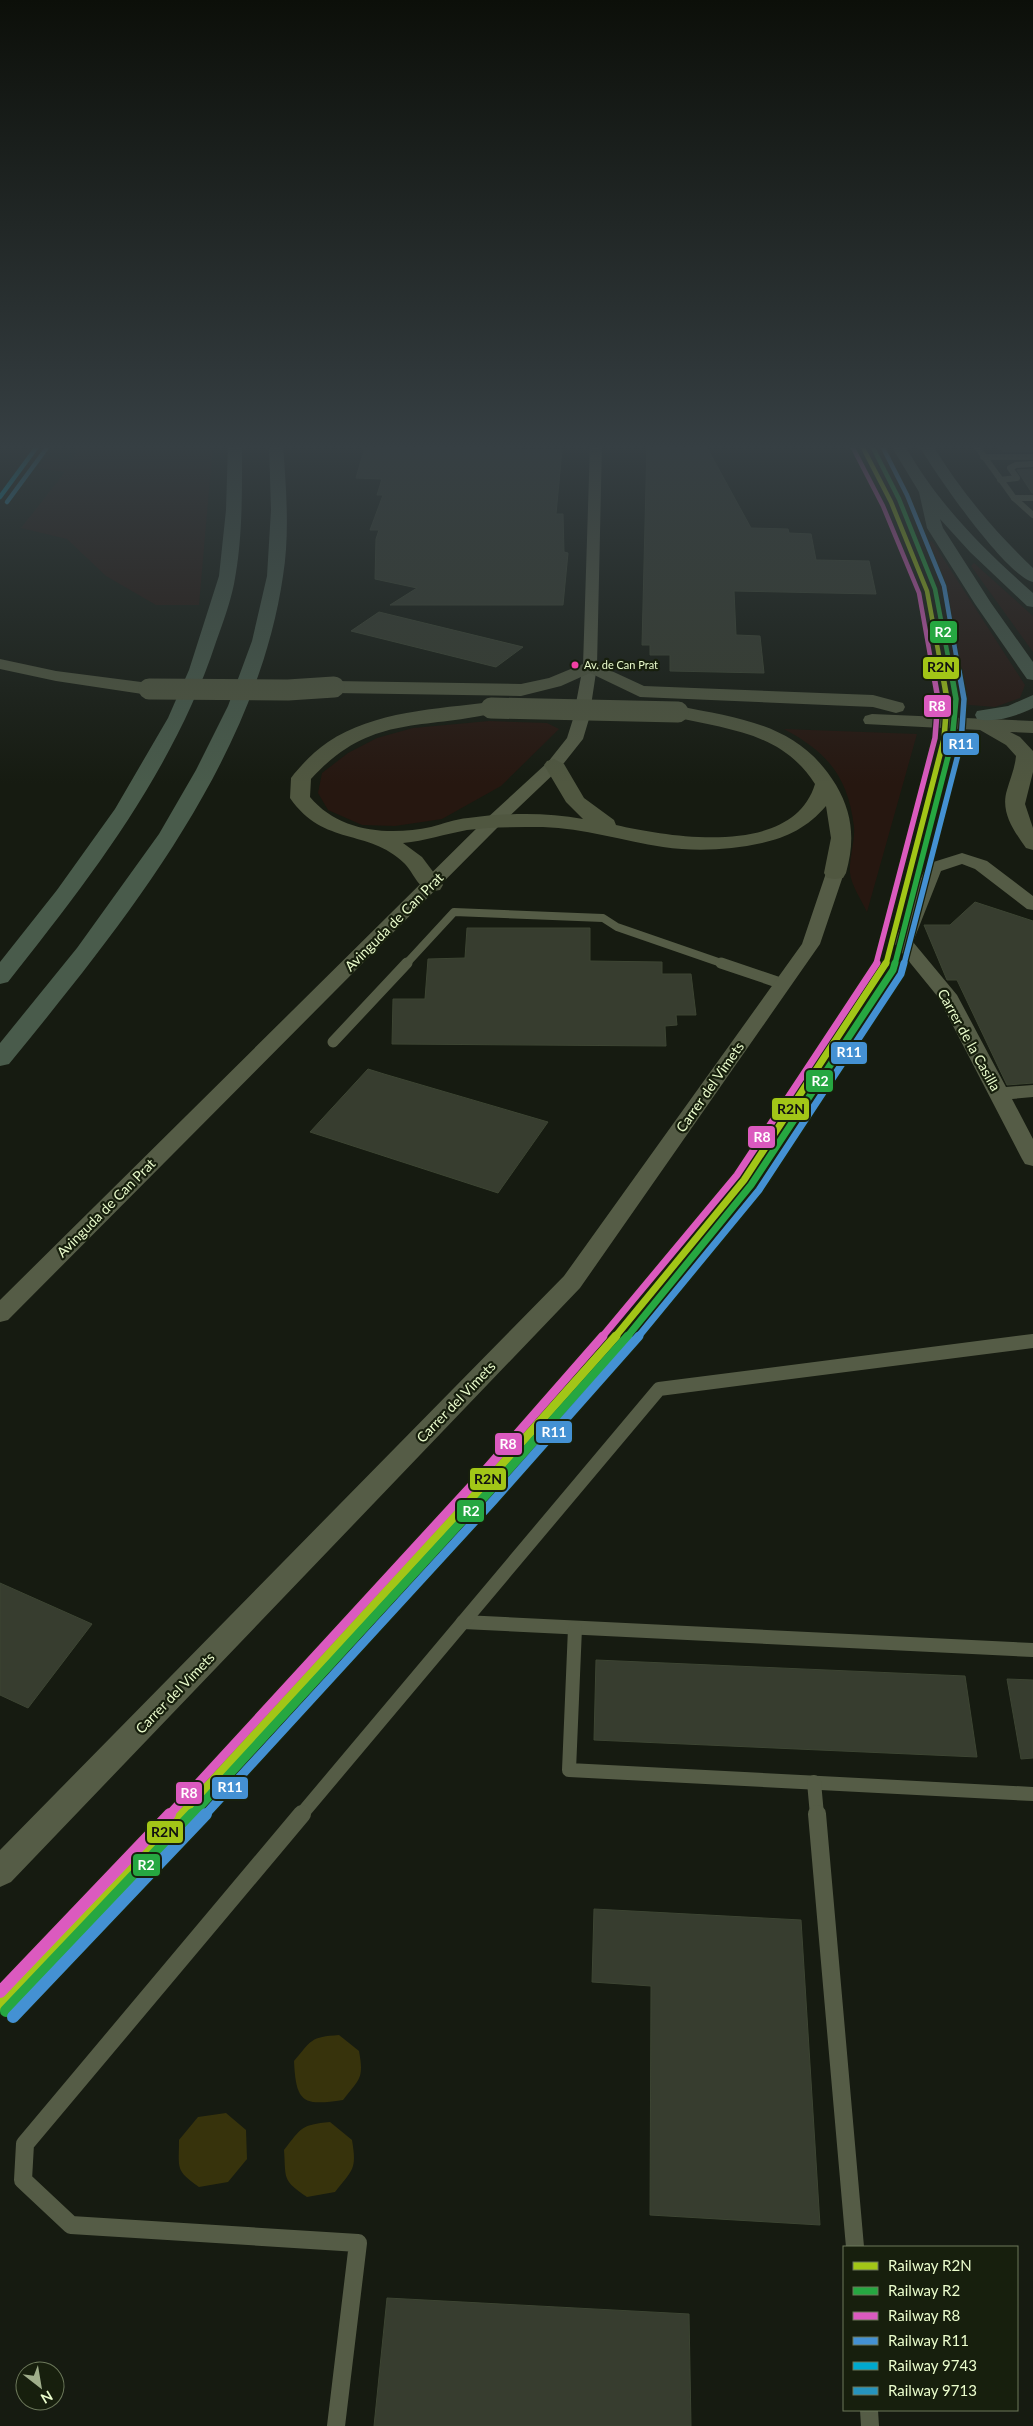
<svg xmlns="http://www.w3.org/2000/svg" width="1033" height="2426" font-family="Lato,sans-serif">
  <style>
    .green { fill: #261710 }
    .water { fill: #37330c }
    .building { fill: #373d2f; stroke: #3d4533 }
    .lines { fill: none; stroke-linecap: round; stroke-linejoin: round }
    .lane-far4 { stroke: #555c46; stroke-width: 6 }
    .lane-far3 { stroke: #555c46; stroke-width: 8 }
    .lane-far2 { stroke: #555c46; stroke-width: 11 }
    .lane-far1 { stroke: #555c46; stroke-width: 14 }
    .lane { stroke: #555c46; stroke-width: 18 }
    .street { fill: #555c46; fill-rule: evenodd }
    .secondary { fill: #505740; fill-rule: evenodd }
    .highway { fill: #495b4b; fill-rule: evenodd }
    .secondary-bridge { stroke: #505740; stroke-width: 21 }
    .rail-1-far4-casing { stroke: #171f0d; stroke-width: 6 }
    .rail-1-far3-casing { stroke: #171f0d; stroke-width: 8 }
    .rail-1-far2-casing { stroke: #171f0d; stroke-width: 11 }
    .rail-1-far1-casing { stroke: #171f0d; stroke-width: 13 }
    .rail-1-casing { stroke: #171f0d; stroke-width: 16 }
    .rail-2-far4-casing { stroke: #171f0d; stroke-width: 6 }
    .rail-2-far3-casing { stroke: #171f0d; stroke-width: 8 }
    .rail-2-far2-casing { stroke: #171f0d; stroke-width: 11 }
    .rail-2-far1-casing { stroke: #171f0d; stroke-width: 13 }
    .rail-2-casing { stroke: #171f0d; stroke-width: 16 }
    .rail-3-far4-casing { stroke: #171f0d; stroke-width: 6 }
    .rail-3-far3-casing { stroke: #171f0d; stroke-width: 8 }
    .rail-3-far2-casing { stroke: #171f0d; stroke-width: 11 }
    .rail-3-far1-casing { stroke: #171f0d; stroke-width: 13 }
    .rail-3-casing { stroke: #171f0d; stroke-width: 16 }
    .rail-4-far4-casing { stroke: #171f0d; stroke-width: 6 }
    .rail-4-far3-casing { stroke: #171f0d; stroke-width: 8 }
    .rail-4-far2-casing { stroke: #171f0d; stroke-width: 11 }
    .rail-4-far1-casing { stroke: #171f0d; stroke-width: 13 }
    .rail-4-casing { stroke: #171f0d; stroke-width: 16 }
    .rail-5-casing { stroke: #171f0d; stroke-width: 6 }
    .rail-6-casing { stroke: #171f0d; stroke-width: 6 }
    .rail-1-far4 { stroke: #a2c617; stroke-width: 4.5 }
    .rail-1-far3 { stroke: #a2c617; stroke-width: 5.5 }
    .rail-1-far2 { stroke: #a2c617; stroke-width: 7 }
    .rail-1-far1 { stroke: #a2c617; stroke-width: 9 }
    .rail-1 { stroke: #a2c617; stroke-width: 12 }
    .rail-2-far4 { stroke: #26a741; stroke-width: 4.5 }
    .rail-2-far3 { stroke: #26a741; stroke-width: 5.5 }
    .rail-2-far2 { stroke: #26a741; stroke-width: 7 }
    .rail-2-far1 { stroke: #26a741; stroke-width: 9 }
    .rail-2 { stroke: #26a741; stroke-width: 12 }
    .rail-3-far4 { stroke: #db5abf; stroke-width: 4.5 }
    .rail-3-far3 { stroke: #db5abf; stroke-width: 5.5 }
    .rail-3-far2 { stroke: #db5abf; stroke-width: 7 }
    .rail-3-far1 { stroke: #db5abf; stroke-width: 9 }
    .rail-3 { stroke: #db5abf; stroke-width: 12 }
    .rail-4-far4 { stroke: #4491d3; stroke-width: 4.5 }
    .rail-4-far3 { stroke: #4491d3; stroke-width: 5.5 }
    .rail-4-far2 { stroke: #4491d3; stroke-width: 7 }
    .rail-4-far1 { stroke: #4491d3; stroke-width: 9 }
    .rail-4 { stroke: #4491d3; stroke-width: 12 }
    .rail-5 { stroke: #00a9ce; stroke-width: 4.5 }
    .rail-6 { stroke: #2694bd; stroke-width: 4.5 }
    .bus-dot { fill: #f240a1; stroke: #171f0d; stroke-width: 2 }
    .labels { text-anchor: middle; stroke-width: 4.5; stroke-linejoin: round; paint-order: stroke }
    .far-bus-label { font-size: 11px; fill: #ebfdcd; stroke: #171f0d; text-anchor: start }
    .street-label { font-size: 14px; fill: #ebfdcd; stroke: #171f0d }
    .line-badge { stroke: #171f0d; stroke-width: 2 }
    .badge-label { font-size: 14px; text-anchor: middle; font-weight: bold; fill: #fff }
    .pale-badge-label { font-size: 14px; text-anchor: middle; font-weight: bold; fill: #111 }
  </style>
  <rect width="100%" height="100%" fill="#161b11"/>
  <g class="green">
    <path d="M81 444H213L199 605H156L106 576 67 539 21 528 65 472 37 468 46 458 72 460Z"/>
    <path d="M932 541 1025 685 1020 698 995 707 957 704 947 610 926 542Z"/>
    <path d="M974 563 1033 616V652L971 566Z"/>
    <path d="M489 721 547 723 559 729 501 786 442 819 395 826 362 825 328 810 318 793 322 773 348 753 377 738 413 728Z"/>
    <path d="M784 729 917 734 867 912C862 901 851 885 850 873 849 858 855 842 854 827 848 776 827 752 784 729Z"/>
  </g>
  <g class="water">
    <path d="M339 2035 359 2051C364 2079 360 2078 343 2100 303 2106 296 2103 294 2061 312 2040 310 2037 339 2035Z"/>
    <path d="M226 2113 246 2130 247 2159 228 2182 199 2187C175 2170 179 2169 179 2140L198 2117Z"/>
    <path d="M330 2122 352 2140C357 2170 353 2169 335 2192L307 2197C282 2180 286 2179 284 2150 302 2127 301 2125 330 2122Z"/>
  </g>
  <g class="building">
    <path d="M647 444H705L751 528 788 529 789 533 811 534 816 560 869 561 876 594 734 591 736 635 760 636 764 673 670 671V655H650V645H642Z"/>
    <path d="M997 444H1033V452H1003Z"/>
    <path d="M365 447 562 450 556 514H563L564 552 568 553 563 605H390L417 588 375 579 376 539 379 530H370L383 495H377L382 479 356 478Z"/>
    <path d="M1033 469V493H1032L1017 470Z"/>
    <path d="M379 612 523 647 496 667 351 631Z"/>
    <path d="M975 902 1033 921V1083L1007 1085 957 980H947L924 925H950Z"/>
    <path d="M467 928H590V961L662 962V974H691L696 1015H676L677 1025 665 1026 666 1046 392 1044 393 999H425L428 959 465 958Z"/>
    <path d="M368 1069 384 1074 548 1122 498 1193 310 1132Z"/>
    <path d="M0 1583 92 1624 28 1708 0 1695Z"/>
    <path d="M596 1660 965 1676 977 1757 594 1740Z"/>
    <path d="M1007 1679 1033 1680V1758L1021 1759Z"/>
    <path d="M594 1909 801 1920 820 2225 650 2215 651 1986 592 1982Z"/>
    <path d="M387 2298 689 2314 691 2426H374Z"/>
  </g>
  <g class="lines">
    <g class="lane-far4">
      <path d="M975 444 1014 498 1033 515"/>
      <path d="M983 457H1033"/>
      <path d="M1000 480 1017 478 1010 468 1016 465 1033 464"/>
      <path d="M1014 498H1033"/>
    </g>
    <path class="lane-far3" d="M406 964 454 912 603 918 617 927 724 964"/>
    <g class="lane-far2">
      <path d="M721 963 783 984"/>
      <path d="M333 1042 407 963"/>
    </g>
    <g class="lane-far1">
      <path d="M463 1622 1033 1650"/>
      <path d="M575 1628 569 1770 1033 1794"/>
      <path d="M814 1782 817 1815"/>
      <path d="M301 1815 659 1389 1033 1341"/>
    </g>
    <g class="lane">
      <path d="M302 1814 25 2144 23 2180 71 2225 358 2243 336 2426"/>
      <path d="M817 1814 855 2247"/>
      <path d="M869 2410 870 2426"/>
    </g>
    <g class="street">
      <path d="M590 444H602L597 666 589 719 583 739 560 768 498 827 8 1320 0 1322V1300L486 819 548 762 567 738 573 719 583 666Z"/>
      <path d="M962 853 987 861 1033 896V910L1027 909 975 869 962 864 941 871 913 942 957 995 1006 1087 1033 1085V1097L1012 1099 1033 1139V1166L1025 1164 1022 1159 938 997 894 943 927 864Z"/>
      <path d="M835 868 841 869 844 873 820 944 580 1288 11 1882 0 1887V1850L564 1276 802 944 826 873 829 869Z"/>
    </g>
    <g class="secondary">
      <path d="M0 659 56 671 149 683 156 685 158 689 156 693 149 695 56 681 0 669Z"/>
      <path d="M590 661 644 686 873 695 903 703 905 707 903 711 896 713 873 707 640 697 590 673 561 686 521 696 334 693 328 691 325 687 328 683 334 681 521 684 549 678Z"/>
      <path d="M491 702 498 704 500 708 498 712C422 731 371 713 311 779L310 797C339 832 389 836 431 827 443 824 455 819 468 818 505 813 546 812 583 819L566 802 544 765 547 761 554 759 564 764 584 798 614 820 616 825C673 838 793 857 815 784 781 731 727 730 671 716L669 712 671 708 678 706C742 719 799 724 836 785 853 814 855 841 846 873L843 878 835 879 827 878 824 873 831 838 826 806C808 827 788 837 762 843 730 850 696 852 663 847 623 841 584 828 543 827 518 827 491 827 467 830 445 834 425 841 403 843L422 857 443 885 440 890C419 895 416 875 404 863 368 828 324 847 290 798L291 778 294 774C304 762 315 751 328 742 374 711 437 709 491 702Z"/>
      <path d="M872 714 1033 721V733L1010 732 1020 737 1033 751V772L1025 804 1033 828V850L1026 848C1014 831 1000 812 1007 790 1010 779 1015 768 1016 756L1006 745 980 730 865 724 863 720 865 716Z"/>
    </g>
    <g class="highway">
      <path d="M228 444H242C242 490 243 538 234 584 230 603 223 623 216 642 174 770 91 877 8 982L0 984V962L57 890 115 809 168 718 189 670 219 576 226 510Z"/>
      <path d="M269 444H283C286 487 290 533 283 576 256 761 124 923 9 1064L0 1066V1043L77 948 159 834 196 770 228 706 252 641 267 576 271 510Z"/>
      <path d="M890 444H904C937 503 983 549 1033 593V607L1027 606 970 552 940 519 943 528 991 603 1033 662V680L1027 679 975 604 927 528 919 492Z"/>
      <path d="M918 444H932C960 490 994 531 1033 568V582C1005 575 934 472 918 444Z"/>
      <path d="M1033 695V708C1017 716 995 723 977 719L975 715 977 711 1008 706Z"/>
    </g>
    <g class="secondary-bridge">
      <path d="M149 689 288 690 334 687"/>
      <path d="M491 708 678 712"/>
    </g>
    <g class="rail-1-far4-casing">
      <path id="rail-1-far4" d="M861 444 891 502 927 591 942 672"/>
    </g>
    <g class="rail-1-far3-casing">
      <path id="rail-1-far3" d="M886 964 944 739 947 699 942 671"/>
    </g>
    <g class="rail-1-far2-casing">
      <path id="rail-1-far2" d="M615 1337 744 1180 886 963"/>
    </g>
    <g class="rail-1-far1-casing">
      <path id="rail-1-far1" d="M181 1815 480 1489 616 1336"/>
    </g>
    <g class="rail-1-casing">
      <path id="rail-1" d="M0 2005 182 1814"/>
    </g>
    <g class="rail-2-far4-casing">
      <path id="rail-2-far4" d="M871 444 899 499 935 589 951 672"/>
    </g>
    <g class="rail-2-far3-casing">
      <path id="rail-2-far3" d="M895 964 952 741 956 699 951 671"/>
    </g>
    <g class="rail-2-far2-casing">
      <path id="rail-2-far2" d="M627 1337 751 1185 893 970 895 963"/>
    </g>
    <g class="rail-2-far1-casing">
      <path id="rail-2-far1" d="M192 1815 486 1495 628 1336"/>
    </g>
    <g class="rail-2-casing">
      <path id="rail-2" d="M6 2011 193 1814"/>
    </g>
    <g class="rail-3-far4-casing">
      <path id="rail-3-far4" d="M853 448 883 506 919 593 933 672"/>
    </g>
    <g class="rail-3-far3-casing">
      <path id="rail-3-far3" d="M876 964 935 738 938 699 933 671"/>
    </g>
    <g class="rail-3-far2-casing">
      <path id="rail-3-far2" d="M602 1337 737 1175 877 963"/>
    </g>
    <g class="rail-3-far1-casing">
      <path id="rail-3-far1" d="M169 1815 474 1483 603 1336"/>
    </g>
    <g class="rail-3-casing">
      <path id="rail-3" d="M0 1992 170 1814"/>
    </g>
    <g class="rail-4-far4-casing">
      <path id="rail-4-far4" d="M881 444 907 495 944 586 959 672"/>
    </g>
    <g class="rail-4-far3-casing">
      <path id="rail-4-far3" d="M904 964 961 743 964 699 959 671"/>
    </g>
    <g class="rail-4-far2-casing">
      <path id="rail-4-far2" d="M638 1337 759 1190 901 974 904 963"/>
    </g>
    <g class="rail-4-far1-casing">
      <path id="rail-4-far1" d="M205 1815 493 1501 639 1336"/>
    </g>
    <g class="rail-4-casing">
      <path id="rail-4" d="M13 2017 206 1814"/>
    </g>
    <g class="rail-5-casing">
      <path id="rail-5" d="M0 497 39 444"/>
    </g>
    <g class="rail-6-casing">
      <path id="rail-6" d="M7 502 46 449"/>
    </g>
    <use href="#rail-1-far4" class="rail-1-far4"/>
    <use href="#rail-1-far3" class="rail-1-far3"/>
    <use href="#rail-1-far2" class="rail-1-far2"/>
    <use href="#rail-1-far1" class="rail-1-far1"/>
    <use href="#rail-1" class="rail-1"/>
    <use href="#rail-2-far4" class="rail-2-far4"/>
    <use href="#rail-2-far3" class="rail-2-far3"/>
    <use href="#rail-2-far2" class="rail-2-far2"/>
    <use href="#rail-2-far1" class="rail-2-far1"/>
    <use href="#rail-2" class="rail-2"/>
    <use href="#rail-3-far4" class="rail-3-far4"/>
    <use href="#rail-3-far3" class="rail-3-far3"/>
    <use href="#rail-3-far2" class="rail-3-far2"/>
    <use href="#rail-3-far1" class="rail-3-far1"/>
    <use href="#rail-3" class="rail-3"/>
    <use href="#rail-4-far4" class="rail-4-far4"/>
    <use href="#rail-4-far3" class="rail-4-far3"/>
    <use href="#rail-4-far2" class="rail-4-far2"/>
    <use href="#rail-4-far1" class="rail-4-far1"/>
    <use href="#rail-4" class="rail-4"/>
    <use href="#rail-5" class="rail-5"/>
    <use href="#rail-6" class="rail-6"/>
  </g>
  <linearGradient id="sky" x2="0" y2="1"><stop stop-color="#0c0f09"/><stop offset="0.57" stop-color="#363f43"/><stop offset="1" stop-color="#363f43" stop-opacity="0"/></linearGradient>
  <rect width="1033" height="784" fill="url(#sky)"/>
  <circle class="bus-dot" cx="575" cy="665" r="4.5"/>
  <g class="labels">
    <g class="far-bus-label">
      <text x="584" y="669">Av. de Can Prat</text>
    </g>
    <g class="street-label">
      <text transform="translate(394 922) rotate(-45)" y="5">Avinguda de Can Prat</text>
      <text transform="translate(969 1040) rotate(61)" y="5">Carrer de la Casilla</text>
      <text transform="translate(710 1087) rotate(-55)" y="5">Carrer del Vimets</text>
      <text transform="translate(106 1208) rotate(-45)" y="5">Avinguda de Can Prat</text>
      <text transform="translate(456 1402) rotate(-46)" y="5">Carrer del Vimets</text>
      <text transform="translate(175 1693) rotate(-46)" y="5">Carrer del Vimets</text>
    </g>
  </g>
  <g class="line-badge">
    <rect x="929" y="620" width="29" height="24" rx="5" fill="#26a741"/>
    <rect x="922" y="656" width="38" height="24" rx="5" fill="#a2c617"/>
    <rect x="923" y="694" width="29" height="24" rx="5" fill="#db5abf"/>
    <rect x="942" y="732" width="38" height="24" rx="5" fill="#4491d3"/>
    <rect x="830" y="1041" width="38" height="24" rx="5" fill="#4491d3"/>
    <rect x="805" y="1069" width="29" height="24" rx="5" fill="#26a741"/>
    <rect x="771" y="1097" width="39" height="24" rx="5" fill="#a2c617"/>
    <rect x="747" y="1125" width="29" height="24" rx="5" fill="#db5abf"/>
    <rect x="535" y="1420" width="38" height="24" rx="5" fill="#4491d3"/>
    <rect x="494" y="1432" width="29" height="24" rx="5" fill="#db5abf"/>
    <rect x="469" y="1467" width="38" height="24" rx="5" fill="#a2c617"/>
    <rect x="456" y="1499" width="29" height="24" rx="5" fill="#26a741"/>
    <rect x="211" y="1776" width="38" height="24" rx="5" fill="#4491d3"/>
    <rect x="175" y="1781" width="28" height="24" rx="5" fill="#db5abf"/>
    <rect x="146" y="1820" width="38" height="24" rx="5" fill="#a2c617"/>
    <rect x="132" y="1853" width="29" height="24" rx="5" fill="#26a741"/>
  </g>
  <g class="badge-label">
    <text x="943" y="637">R2</text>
    <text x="937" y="711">R8</text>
    <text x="961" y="749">R11</text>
    <text x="849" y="1057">R11</text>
    <text x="820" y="1086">R2</text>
    <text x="762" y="1142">R8</text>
    <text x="554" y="1437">R11</text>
    <text x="508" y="1449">R8</text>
    <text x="471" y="1516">R2</text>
    <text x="230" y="1792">R11</text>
    <text x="189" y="1798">R8</text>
    <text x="146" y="1870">R2</text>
  </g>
  <g class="pale-badge-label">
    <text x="941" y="672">R2N</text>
    <text x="791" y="1114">R2N</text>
    <text x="488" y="1484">R2N</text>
    <text x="165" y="1837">R2N</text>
  </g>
  <rect x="843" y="2246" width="175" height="165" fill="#171f0d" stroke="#6c785a"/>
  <rect x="853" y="2262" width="25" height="8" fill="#a2c617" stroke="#6c785a"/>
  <text x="888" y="2271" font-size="15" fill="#ebfdcd">Railway R2N</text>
  <rect x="853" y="2287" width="25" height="8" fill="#26a741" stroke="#6c785a"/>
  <text x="888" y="2296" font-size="15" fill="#ebfdcd">Railway R2</text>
  <rect x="853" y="2312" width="25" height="8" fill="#db5abf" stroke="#6c785a"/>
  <text x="888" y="2321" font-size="15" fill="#ebfdcd">Railway R8</text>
  <rect x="853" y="2337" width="25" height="8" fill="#4491d3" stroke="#6c785a"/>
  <text x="888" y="2346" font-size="15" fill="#ebfdcd">Railway R11</text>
  <rect x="853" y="2362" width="25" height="8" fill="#00a9ce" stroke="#6c785a"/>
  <text x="888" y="2371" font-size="15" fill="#ebfdcd">Railway 9743</text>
  <rect x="853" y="2387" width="25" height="8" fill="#2694bd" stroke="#6c785a"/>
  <text x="888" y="2396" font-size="15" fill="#ebfdcd">Railway 9713</text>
  <g transform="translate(40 2386) rotate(149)"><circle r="24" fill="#171f0d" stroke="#6c785a"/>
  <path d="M0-4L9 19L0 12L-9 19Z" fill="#a0ae8b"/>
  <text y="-8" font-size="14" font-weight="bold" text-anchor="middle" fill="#ebfdcd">N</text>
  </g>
</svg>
